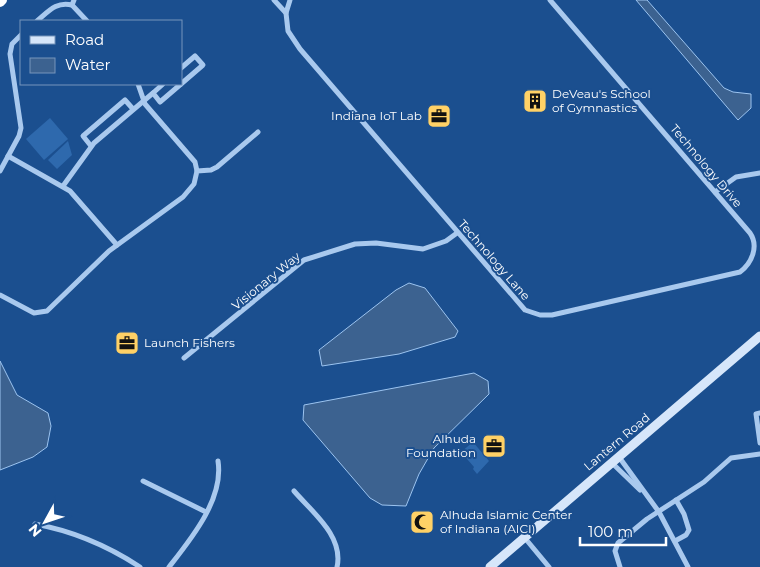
<svg xmlns="http://www.w3.org/2000/svg" width="760" height="567" font-family="Montserrat,sans-serif">
  <style>
    .green { fill: #2e69ad }
    .water { fill: #3c6290; stroke: #9cc4f0 }
    .lines { fill: none; stroke-linecap: round; stroke-linejoin: round }
    .street { stroke: #a9c9ee; stroke-width: 5 }
    .secondary { stroke: #d6e6fa; stroke-width: 9 }
    .highway { stroke: #fff; stroke-width: 10 }
    .labels { text-anchor: middle; stroke-width: 4; stroke-linejoin: round; paint-order: stroke }
    .poi-label { font-size: 12px; fill: #fff; stroke: #1b4f8f; text-anchor: start }
    .street-label { font-size: 12px; fill: #fff; stroke: #1b4f8f }
  </style>
  <rect width="100%" height="100%" fill="#1b4f8f"/>
  <g class="green">
    <path d="M50 118 68 139 44 160 26 139Z"/>
    <path d="M68 141 72 155 57 169 48 160Z"/>
    <path d="M473 442 489 461 477 474 473 469 474 467 461 452Z"/>
  </g>
  <g class="water">
    <path d="M636 0H647L724 88 733 92 751 94V108L738 120Z"/>
    <path d="M409 283 425 288 458 331 455 337 399 354 322 366 319 350 396 290Z"/>
    <path d="M0 361 17 395 48 413 51 426 47 447 33 457 0 470Z"/>
    <path d="M474 373 488 381 489 394 434 448 419 474 406 506 382 505 370 498 303 420 304 405Z"/>
  </g>
  <g class="lines">
    <g class="street">
      <path d="M274 0 286 13 288 31 300 49 525 310 540 315H552L740 272C752 263 759 246 750 233L550 0"/>
      <path d="M72 5 87 21"/>
      <path d="M286 13 290 0"/>
      <path d="M37 21C48 12 56 1 72 5L74 0"/>
      <path d="M181 68 195 56 203 65 181 84"/>
      <path d="M138 84 145 104 195 162 197 171"/>
      <path d="M163 84 153 93 160 102 181 84"/>
      <path d="M91 146 83 136 125 100 133 109"/>
      <path d="M8 156 70 191 117 245"/>
      <path d="M0 171 19 136 21 128 10 54 12 44 21 35"/>
      <path d="M63 186 94 143 153 93"/>
      <path d="M715 192 736 177 760 173"/>
      <path d="M0 295 34 313 47 311 109 251 183 197 194 184 197 171 211 170 217 167 258 132"/>
      <path d="M184 358 304 260 355 244 376 243 423 249 446 241 457 233"/>
      <path d="M760 413 756 414 760 443"/>
      <path d="M619 457 659 512 688 567"/>
      <path d="M612 463 640 490"/>
      <path d="M143 481 206 512"/>
      <path d="M294 491C312 512 344 536 337 567"/>
      <path d="M35 524C73 531 108 546 140 567"/>
      <path d="M524 537 549 567"/>
      <path d="M675 541 686 535 689 530 684 514 676 500"/>
      <path d="M169 567C191 539 224 499 218 461"/>
      <path d="M620 567 615 551 618 543 647 519 704 482 731 458 760 454"/>
    </g>
    <path class="secondary" d="M490 567 760 336"/>
    <path class="highway" d="M0 2 2 0"/>
  </g>
  <defs>
    <g id="building-square" transform="scale(1.25)"><rect x="-9" y="-9" width="18" height="18" rx="4" fill="#ffd166" stroke="#1b4f8f"/><path d="M-4-6H4V6H1V3H-1V6H-4ZM-2.5-4.3h1.7v1.8h-1.7ZM.8-4.3h1.7v1.8H.8ZM-2.5-1h1.7V.8h-1.7ZM.8-1h1.7V.8H.8Z" fill="#111"/></g>
    <g id="office-square" transform="scale(1.25)"><rect x="-9" y="-9" width="18" height="18" rx="4" fill="#ffd166" stroke="#1b4f8f"/><path d="M-6-3h4V-5.5h4V-3h4V5H-6ZM-1-4.5V-3h2v-1.5ZM-6 0V1H6V0Z" fill="#111"/></g>
    <g id="mosque-square" transform="scale(1.25)"><rect x="-9" y="-9" width="18" height="18" rx="4" fill="#ffd166" stroke="#1b4f8f"/><path d="M3.5-4.9A6 6 0 1 0 3.5 4.9A5 5 0 1 1 3.5-4.9Z" fill="#111"/></g>
  </defs>
  <g fill-rule="evenodd">
    <use href="#building-square" x="535" y="101"/>
    <use href="#office-square" x="439" y="116"/>
    <use href="#office-square" x="127" y="343"/>
    <use href="#office-square" x="494" y="446"/>
    <use href="#mosque-square" x="422" y="522"/>
  </g>
  <g class="labels">
    <g class="poi-label">
      <text x="552" y="98">DeVeau's School<tspan x="552" dy="14">of Gymnastics</tspan></text>
      <text x="422" y="120" text-anchor="end">Indiana IoT Lab</text>
      <text x="144" y="347">Launch Fishers</text>
      <text x="476" y="443" text-anchor="end">Alhuda<tspan x="476" dy="14">Foundation</tspan></text>
      <text x="440" y="519">Alhuda Islamic Center<tspan x="440" dy="14">of Indiana (AICI)</tspan></text>
    </g>
    <g class="street-label">
      <text transform="translate(706 166) rotate(50)" y="4">Technology Drive</text>
      <text transform="translate(494 260) rotate(49)" y="4">Technology Lane</text>
      <text transform="translate(266 281) rotate(-39)" y="4">Visionary Way</text>
      <text transform="translate(617 442) rotate(-40)" y="4">Lantern Road</text>
    </g>
  </g>
  <rect x="20" y="20" width="162" height="65" fill="#1b4f8f" stroke="#7695bc"/>
  <rect x="30" y="36" width="25" height="8" fill="#d6e6fa" stroke="#7695bc"/>
  <text x="65" y="45" font-size="15" fill="#ffffff">Road</text>
  <rect x="30" y="58" width="25" height="15" fill="#3c6290" stroke="#7695bc"/>
  <text x="65" y="70" font-size="15" fill="#ffffff">Water</text>
  <g transform="translate(45 522) rotate(230)" stroke="#1b4f8f" stroke-width="4" paint-order="stroke">
  <path d="M0-4L9 19L0 12L-9 19Z" fill="#ffffff"/>
  <text y="-8" font-size="14" font-weight="bold" text-anchor="middle" fill="#ffffff">N</text>
  </g>
  <path d="M580 537v8h86v-8" fill="none" stroke="#ffffff" stroke-width="2.5"/>
  <text x="588" y="537" font-size="15" fill="#ffffff" stroke="#1b4f8f" stroke-width="4" paint-order="stroke">100 m</text>
</svg>
